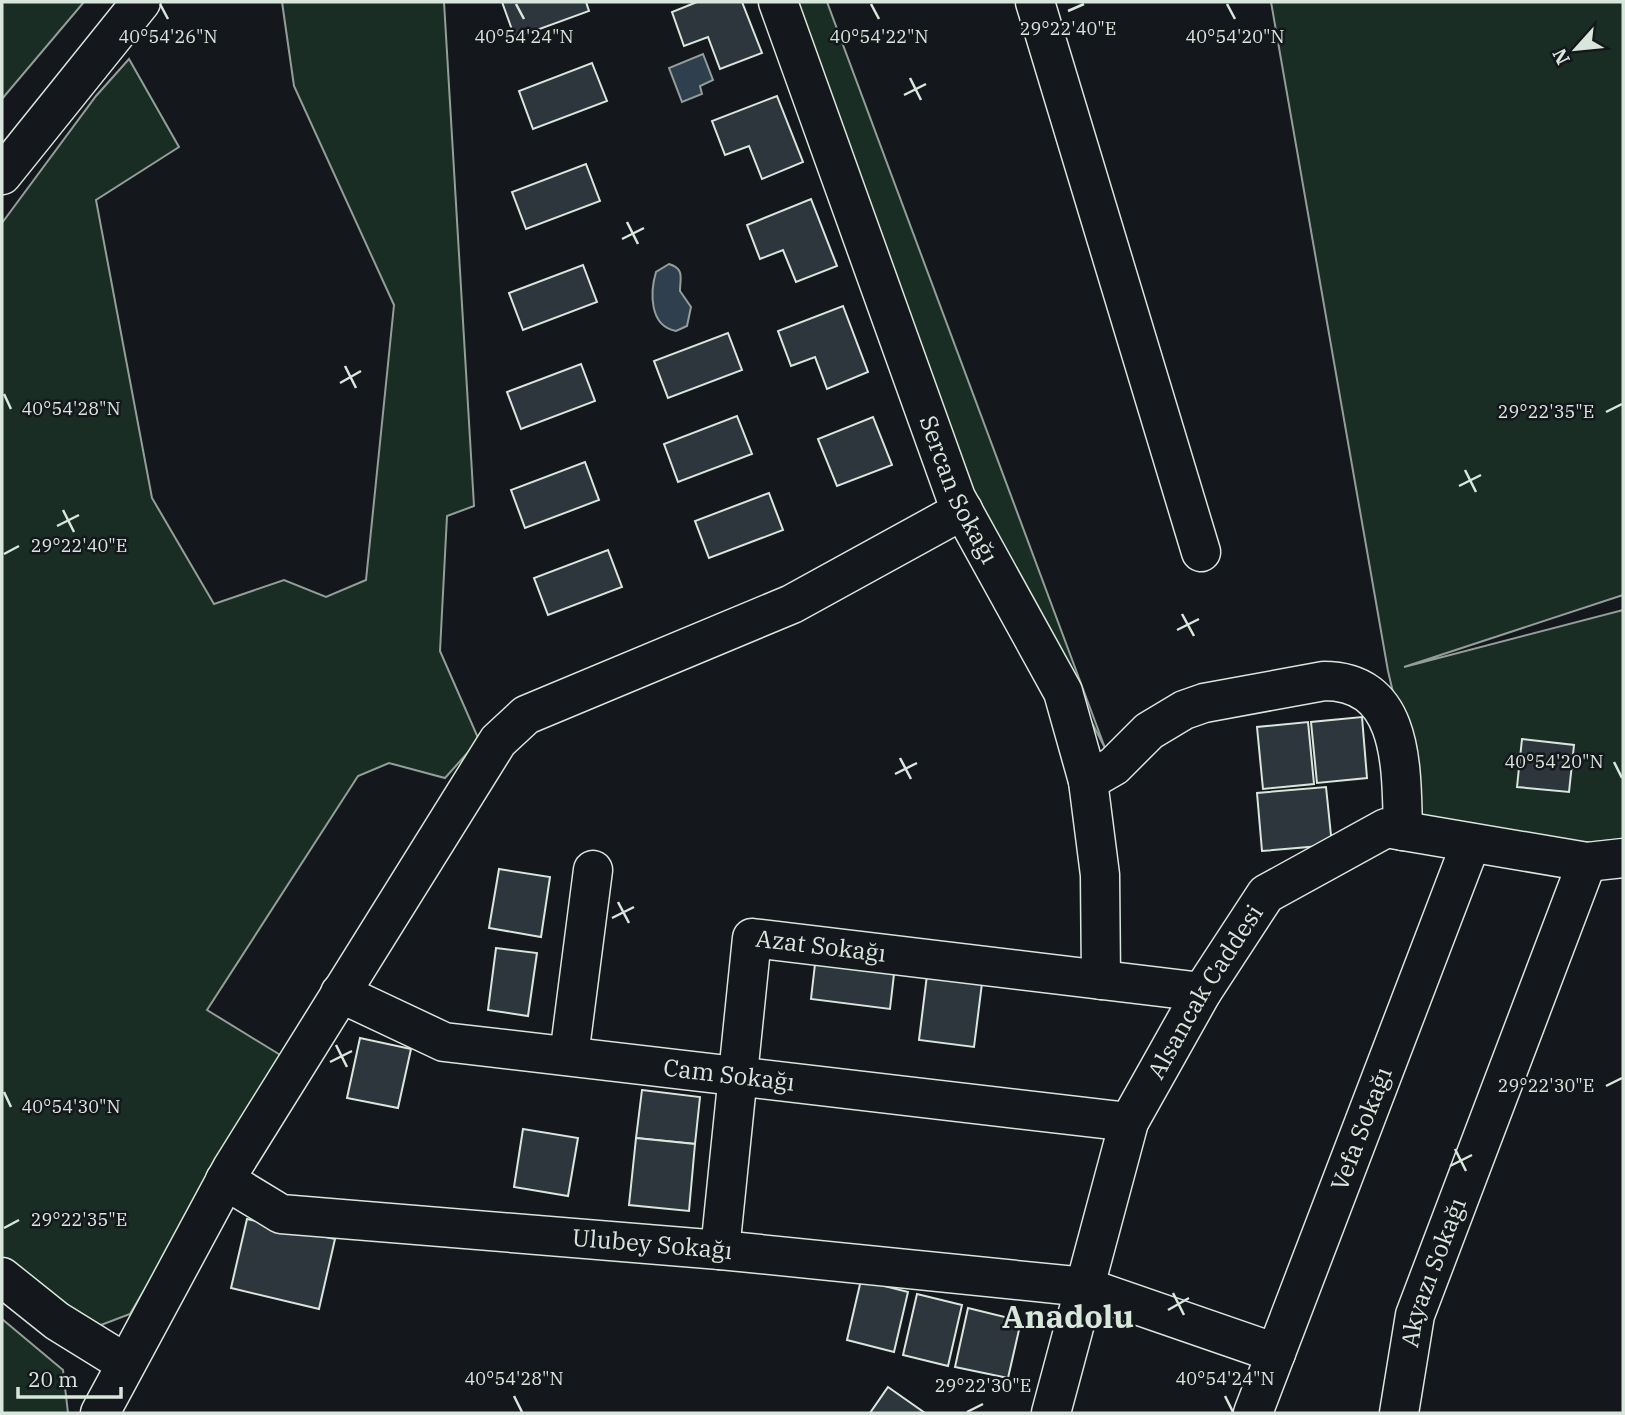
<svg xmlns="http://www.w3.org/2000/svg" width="1625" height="1415" font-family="'IBM Plex Serif',serif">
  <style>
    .green { fill: #1a2d24; stroke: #939e99; stroke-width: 2 }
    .water { fill: #2f3f4d; stroke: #939e99; stroke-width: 2 }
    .building { fill: #2c363c; stroke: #d8e6dc; stroke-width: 2 }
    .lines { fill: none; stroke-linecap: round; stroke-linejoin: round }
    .minor-casing { stroke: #d8e6dc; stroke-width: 41 }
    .major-casing { stroke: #d8e6dc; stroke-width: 41 }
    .minor { stroke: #14181c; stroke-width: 38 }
    .major { stroke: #14181c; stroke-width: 38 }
    .ticks { fill: none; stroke: #d8e6dc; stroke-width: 2.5 }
    .labels { text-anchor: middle; stroke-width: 5; stroke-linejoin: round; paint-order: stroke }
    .street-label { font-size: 24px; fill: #d8e6dc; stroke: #14181c }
    .district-label { font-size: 32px; font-weight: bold; fill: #d8e6dc; stroke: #14181c }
    .ticks-label { font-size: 18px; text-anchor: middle; fill: #d8e6dc; stroke: #14181c; stroke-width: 5; stroke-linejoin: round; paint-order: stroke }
  </style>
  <rect width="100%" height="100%" fill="#14181c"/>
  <g class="green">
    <path d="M2 2H84L2 99Z"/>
    <path d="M282 2H444L474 506 447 516 440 651 479 740 445 778 389 763 358 776 207 1010 282 1056 130 1314 93 1328 2 1262V223L96 96 129 59 179 147 96 200 152 498 214 604 284 580 326 597 366 580 394 305 294 86Z"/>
    <path d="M792 2H827L1105 748 974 495Z"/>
    <path d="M1271 2H1623V595L1404 667 1623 610V839L1583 843 1422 816 1388 671Z"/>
    <path d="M2 1319 63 1370 68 1413H2Z"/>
  </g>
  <g class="water">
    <path d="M703 54 713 80 700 86 702 94 682 102 669 68Z"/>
    <path d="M669 264C685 269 680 278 680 291L691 307 687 326 676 331C649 326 650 292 656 272Z"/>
  </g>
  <g class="building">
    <path d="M502 2H586L589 11 515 38Z"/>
    <path d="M697 2H742L762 53 720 69 708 37 684 46 672 12Z"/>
    <path d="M592 63 607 101 533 129 519 91Z"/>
    <path d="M777 96 803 162 762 179 749 146 725 155 712 121Z"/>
    <path d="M586 164 600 201 526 229 512 192Z"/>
    <path d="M811 199 837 266 796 282 783 250 760 259 747 225Z"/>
    <path d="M583 265 597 302 523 330 509 293Z"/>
    <path d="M843 306 868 372 827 389 815 357 791 366 778 331Z"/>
    <path d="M728 333 742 370 668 398 654 361Z"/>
    <path d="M581 364 595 401 521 429 507 392Z"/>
    <path d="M737 416 752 454 678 482 664 444Z"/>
    <path d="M873 417 892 465 837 486 818 439Z"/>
    <path d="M585 462 599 500 525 528 511 490Z"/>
    <path d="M769 493 783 530 709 558 695 521Z"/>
    <path d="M608 550 622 587 548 615 534 578Z"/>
    <path d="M1362 717 1367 778 1317 783 1311 722Z"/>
    <path d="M1308 722 1314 784 1263 789 1257 727Z"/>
    <path d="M1522 739 1574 745 1569 792 1517 787Z"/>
    <path d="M1326 787 1332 845 1262 851 1257 793Z"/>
    <path d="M499 869 550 877 541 937 489 928Z"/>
    <path d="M496 948 537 953 528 1016 488 1010Z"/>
    <path d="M815 964 894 974 890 1009 811 999Z"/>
    <path d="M928 967 983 975 974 1047 919 1040Z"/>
    <path d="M360 1038 411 1049 398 1108 347 1098Z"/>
    <path d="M642 1090 700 1097 695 1144 636 1138Z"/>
    <path d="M523 1129 578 1138 568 1196 514 1187Z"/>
    <path d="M636 1138 695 1144 689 1211 629 1205Z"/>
    <path d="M247 1219 335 1239 319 1309 231 1288Z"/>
    <path d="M861 1280 908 1292 894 1352 847 1340Z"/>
    <path d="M917 1294 962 1305 948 1366 903 1355Z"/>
    <path d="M968 1308 1021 1321 1008 1378 955 1367Z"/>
    <path d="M888 1387 925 1413H870Z"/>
  </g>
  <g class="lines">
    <g class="minor-casing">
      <g id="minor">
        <path id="s1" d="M778 2 956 498 1063 692 1088 781 1100 875 1101 980"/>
        <path d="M1035 2 1201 552"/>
        <path d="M1088 781 1114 766 1149 731 1184 710 1204 703 1324 681C1406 681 1401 771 1403 831"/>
        <path id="s2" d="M340 993 444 1042 1129 1122"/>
        <path d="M569 1056 593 870"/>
        <path id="s3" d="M225 1180 281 1214 720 1250 1085 1287 1276 1353"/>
        <path id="s4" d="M720 1250 752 938 1202 992"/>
        <path d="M2 1277 57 1321 125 1363"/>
        <path d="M100 1413 232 1168 498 741 526 715 792 604 963 510"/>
        <path id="s5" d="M1051 1413 1129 1122 1202 992 1266 894 1386 828 1587 862 1623 858"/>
        <path id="s6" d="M1253 1413 1471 843"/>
        <path id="s7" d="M1399 1413 1415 1315 1587 862"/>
      </g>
    </g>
    <g class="major-casing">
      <path id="major" d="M2 175 141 2"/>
    </g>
    <use href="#minor" class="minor"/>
    <use href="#major" class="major"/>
  </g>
  <path class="ticks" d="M160 4 168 19M516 4 524 19M871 4 879 19M1227 4 1235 19M1068 11 1084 4M910 78 921 100M904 95 926 84M627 222 638 244M622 239 644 228M345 366 356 388M340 383 361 371M4 394 11 409M1606 412 1622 404M1465 470 1476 492M1459 486 1481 475M63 510 74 532M57 526 79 515M4 554 19 546M1182 614 1194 636M1177 630 1199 619M900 758 911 779M1614 762 1622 778M895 774 917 763M618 902 629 923M612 918 634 907M336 1045 347 1067M330 1062 352 1051M1606 1086 1622 1078M4 1092 11 1107M1455 1149 1466 1171M1450 1166 1472 1155M4 1228 19 1220M1173 1293 1184 1315M1168 1310 1189 1298M514 1396 522 1412M1225 1396 1233 1412M967 1412 983 1404"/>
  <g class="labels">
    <g class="street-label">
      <text dy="8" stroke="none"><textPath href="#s1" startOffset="520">Sercan Sokağı</textPath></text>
      <text dy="8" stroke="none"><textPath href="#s4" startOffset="383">Azat Sokağı</textPath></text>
      <text dy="8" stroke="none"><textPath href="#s5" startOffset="452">Alsancak Caddesi</textPath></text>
      <text dy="8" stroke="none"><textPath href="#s2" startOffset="402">Cam Sokağı</textPath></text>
      <text dy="8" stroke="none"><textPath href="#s6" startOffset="304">Vefa Sokağı</textPath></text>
      <text dy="8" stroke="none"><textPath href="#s3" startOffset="438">Ulubey Sokağı</textPath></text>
      <text dy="8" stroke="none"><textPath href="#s7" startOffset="145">Akyazı Sokağı</textPath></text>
    </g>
    <g class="district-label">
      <text x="1068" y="1328">Anadolu</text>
    </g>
  </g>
  <g class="ticks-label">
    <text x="1068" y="35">29°22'40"E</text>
    <text x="168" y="43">40°54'26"N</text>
    <text x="524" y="43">40°54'24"N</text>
    <text x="879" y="43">40°54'22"N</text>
    <text x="1235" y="43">40°54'20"N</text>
    <text x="71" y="415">40°54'28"N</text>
    <text x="1546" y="418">29°22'35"E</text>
    <text x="79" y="552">29°22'40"E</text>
    <text x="1554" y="768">40°54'20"N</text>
    <text x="1546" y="1092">29°22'30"E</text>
    <text x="71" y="1113">40°54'30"N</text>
    <text x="79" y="1226">29°22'35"E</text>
    <text x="514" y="1385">40°54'28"N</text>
    <text x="1225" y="1385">40°54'24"N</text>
    <text x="983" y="1392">29°22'30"E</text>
  </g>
  <rect width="1625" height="1415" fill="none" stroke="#d8e6dc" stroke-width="7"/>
  <g transform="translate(1576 49) rotate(243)" stroke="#14181c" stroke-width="5" paint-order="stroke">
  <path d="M0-5L12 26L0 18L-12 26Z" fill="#d8e6dc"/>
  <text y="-10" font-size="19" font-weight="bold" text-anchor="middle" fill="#d8e6dc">N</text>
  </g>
  <path d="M18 1387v10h103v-10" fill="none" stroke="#d8e6dc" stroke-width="3.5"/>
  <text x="28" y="1387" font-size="21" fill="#d8e6dc" stroke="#14181c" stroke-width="5" paint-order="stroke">20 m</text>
</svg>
